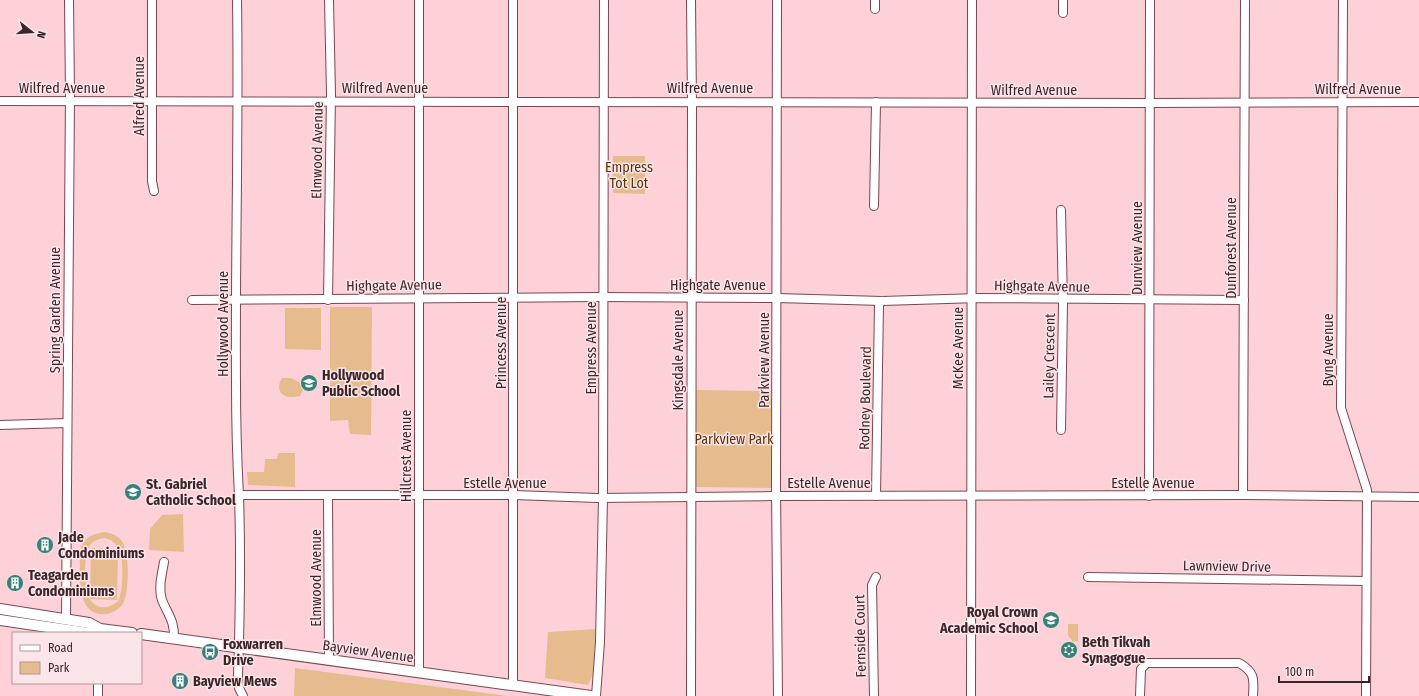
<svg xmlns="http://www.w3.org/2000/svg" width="1419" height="696" font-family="'Fira Sans Condensed',sans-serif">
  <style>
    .green { fill: #e6bc8f; fill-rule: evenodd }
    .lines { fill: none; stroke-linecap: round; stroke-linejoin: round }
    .minor-casing { stroke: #774851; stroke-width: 10 }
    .major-casing { stroke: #774851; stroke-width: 12 }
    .minor { stroke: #fff; stroke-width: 8 }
    .major { stroke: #fff; stroke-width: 10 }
    .labels { text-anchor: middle; stroke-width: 3; stroke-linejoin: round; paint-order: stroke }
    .street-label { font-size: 14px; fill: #3a2528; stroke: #fce5e8 }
    .park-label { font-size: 14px; fill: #57350a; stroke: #fce5e8 }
    .poi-label { font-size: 14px; font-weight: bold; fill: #3a2528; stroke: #fce5e8; text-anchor: start }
  </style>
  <rect width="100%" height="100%" fill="#fed1d8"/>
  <g class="green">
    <path d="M613 156H645V194L613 193Z"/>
    <path d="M330 307H372L371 435 350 434 348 420 330 421Z"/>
    <path d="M285 308H321V350L285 349Z"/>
    <path d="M282 378H291L299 382 303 390 300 396C286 400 273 393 282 378Z"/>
    <path d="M696 390 772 391V488L695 487Z"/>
    <path d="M278 453H295V487L248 485 247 472H264L265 459H277Z"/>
    <path d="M183 514 184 552 149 550 150 529 162 515Z"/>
    <path d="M105 532C111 533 117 535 121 540 130 549 130 595 122 605 119 609 112 613 107 614 80 617 80 587 80 569 80 562 79 552 82 545 86 536 96 533 105 532ZM104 538 111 540 120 549C123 559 124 592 118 601 115 604 111 606 107 607 102 608 97 607 93 603 84 597 83 556 89 547 92 541 98 539 104 538Z"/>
    <path d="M91 548 118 549 117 600 90 599Z"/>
    <path d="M1068 624H1078V641L1073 642 1068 635Z"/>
    <path d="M596 629 593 674 588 685 545 678 548 632Z"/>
    <path d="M295 668 508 696H294Z"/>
  </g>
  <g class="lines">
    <g class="minor-casing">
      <g id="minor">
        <path d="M152 0V181L154 191"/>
        <path d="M237 0C239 128 235 256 236 384 236 421 237 458 239 496 241 556 240 616 238 676L239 688 243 696"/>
        <path d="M691 0 692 107 691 696"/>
        <path d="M777 0 776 488 778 696"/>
        <path d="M1063 0V13"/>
        <path d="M1343 0 1341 408 1367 490 1366 696"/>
        <path d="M875 9V0"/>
        <path d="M0 101 1149 103 1419 102"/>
        <path d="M874 206 876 102"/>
        <path d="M1061 210 1063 304 1061 430"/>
        <path d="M192 300 598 297 777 298 882 301 979 298 1244 300"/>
        <path d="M328 300 331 94 329 0"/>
        <path d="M0 425 67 423"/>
        <path d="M239 495H514L597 498 776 496 1243 495 1419 497"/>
        <path d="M1243 495 1245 0"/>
        <path d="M328 496 329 660"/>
        <path d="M876 496 879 304 882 301"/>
        <path d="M1149 496 1150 0"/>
        <path d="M164 562C162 574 158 588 162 600 168 615 175 621 174 639"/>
        <path d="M1088 577 1366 581"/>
        <path d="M66 619 70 95 69 0"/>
        <path d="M419 672V0"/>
        <path d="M513 685V0"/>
        <path d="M98 696V683"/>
        <path d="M596 696 600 642 603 498 604 0"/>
        <path d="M874 696 872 585 876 577"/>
        <path d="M971 696 972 0"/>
        <path d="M1140 696 1141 669 1147 663H1239C1255 672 1254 679 1253 696"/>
      </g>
    </g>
    <g class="major-casing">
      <g id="major">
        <path d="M0 609 89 623 100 629 132 633"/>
        <path d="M0 620 88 633 100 629"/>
        <path d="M141 634 591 696"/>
      </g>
    </g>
    <use href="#minor" class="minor"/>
    <use href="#major" class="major"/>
  </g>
  <defs>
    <g id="school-disc" transform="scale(0.9)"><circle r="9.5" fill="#38807a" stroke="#fce5e8"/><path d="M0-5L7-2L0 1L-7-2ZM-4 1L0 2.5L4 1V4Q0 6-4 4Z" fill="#fff"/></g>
    <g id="building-disc" transform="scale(0.9)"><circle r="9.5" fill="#38807a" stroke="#fce5e8"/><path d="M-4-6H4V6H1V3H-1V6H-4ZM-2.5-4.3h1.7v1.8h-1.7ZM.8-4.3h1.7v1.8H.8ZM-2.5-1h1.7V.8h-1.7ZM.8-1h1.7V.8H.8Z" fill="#fff"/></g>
    <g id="synagogue-disc" transform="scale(0.9)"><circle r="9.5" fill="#38807a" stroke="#fce5e8"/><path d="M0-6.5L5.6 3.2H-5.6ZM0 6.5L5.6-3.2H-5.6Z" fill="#fff"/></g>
    <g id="bus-disc" transform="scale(0.9)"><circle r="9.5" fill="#38807a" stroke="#fce5e8"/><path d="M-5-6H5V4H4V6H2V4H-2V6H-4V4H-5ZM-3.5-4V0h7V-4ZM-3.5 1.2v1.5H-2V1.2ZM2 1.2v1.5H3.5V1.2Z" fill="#fff"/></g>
  </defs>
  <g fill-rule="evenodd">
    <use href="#school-disc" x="309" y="383"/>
    <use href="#school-disc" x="133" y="492"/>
    <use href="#building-disc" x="45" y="545"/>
    <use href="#building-disc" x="15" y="583"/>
    <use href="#school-disc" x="1051" y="620"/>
    <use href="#synagogue-disc" x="1069" y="650"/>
    <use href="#bus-disc" x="210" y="652"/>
    <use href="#building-disc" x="180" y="681"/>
  </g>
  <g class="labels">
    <g class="street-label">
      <text x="62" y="93">Wilfred Avenue</text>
      <text x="385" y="93">Wilfred Avenue</text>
      <text x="710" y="93">Wilfred Avenue</text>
      <text x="1358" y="94">Wilfred Avenue</text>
      <text x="1034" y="95">Wilfred Avenue</text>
      <text transform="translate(139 96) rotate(-90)" y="5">Alfred Avenue</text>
      <text transform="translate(317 150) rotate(-89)" y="5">Elmwood Avenue</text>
      <text transform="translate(1137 248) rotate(-90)" y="5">Dunview Avenue</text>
      <text transform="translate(1231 248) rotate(-90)" y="5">Dunforest Avenue</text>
      <text transform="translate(394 285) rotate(-1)" y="5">Highgate Avenue</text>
      <text x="718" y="290">Highgate Avenue</text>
      <text transform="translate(1042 286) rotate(1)" y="5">Highgate Avenue</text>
      <text transform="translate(55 310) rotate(-90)" y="5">Spring Garden Avenue</text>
      <text transform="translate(223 324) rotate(-90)" y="5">Hollywood Avenue</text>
      <text transform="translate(501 343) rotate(-90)" y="5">Princess Avenue</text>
      <text transform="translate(591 348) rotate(-90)" y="5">Empress Avenue</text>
      <text transform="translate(958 348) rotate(-90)" y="5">McKee Avenue</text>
      <text transform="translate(1328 350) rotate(-90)" y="5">Byng Avenue</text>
      <text transform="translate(1049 356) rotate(-89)" y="5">Lailey Crescent</text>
      <text transform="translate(678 360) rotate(-90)" y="5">Kingsdale Avenue</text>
      <text transform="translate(764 360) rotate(-90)" y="5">Parkview Avenue</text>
      <text transform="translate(865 398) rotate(-89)" y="5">Rodney Boulevard</text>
      <text transform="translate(406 456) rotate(-90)" y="5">Hillcrest Avenue</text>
      <text x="505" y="488">Estelle Avenue</text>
      <text x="829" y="488">Estelle Avenue</text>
      <text x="1153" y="488">Estelle Avenue</text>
      <text transform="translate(1227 566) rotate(1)" y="5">Lawnview Drive</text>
      <text transform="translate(316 578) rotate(-90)" y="5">Elmwood Avenue</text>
      <text transform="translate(860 636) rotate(-91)" y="5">Fernside Court</text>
      <text transform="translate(368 651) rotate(8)" y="5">Bayview Avenue</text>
    </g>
    <g class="park-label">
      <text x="629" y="172">Empress<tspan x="629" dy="16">Tot Lot</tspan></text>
      <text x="734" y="444">Parkview Park</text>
    </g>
    <g class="poi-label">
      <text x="322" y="380">Hollywood<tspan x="322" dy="16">Public School</tspan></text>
      <text x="146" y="489">St. Gabriel<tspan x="146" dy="16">Catholic School</tspan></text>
      <text x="58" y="542">Jade<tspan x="58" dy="16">Condominiums</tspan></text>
      <text x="28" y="580">Teagarden<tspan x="28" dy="16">Condominiums</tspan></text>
      <text x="1038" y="617" text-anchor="end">Royal Crown<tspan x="1038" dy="16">Academic School</tspan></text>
      <text x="1082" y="647">Beth Tikvah<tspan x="1082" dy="16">Synagogue</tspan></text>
      <text x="223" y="649">Foxwarren<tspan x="223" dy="16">Drive</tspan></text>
      <text x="193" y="686">Bayview Mews</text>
    </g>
  </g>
  <rect x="12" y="632" width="130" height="52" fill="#fce5e8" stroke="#ae989b"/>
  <rect x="20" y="645" width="20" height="6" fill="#ffffff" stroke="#ae989b"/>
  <text x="48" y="652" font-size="12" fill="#3a2528">Road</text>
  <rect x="20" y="662" width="20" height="12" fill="#e6bc8f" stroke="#ae989b"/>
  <text x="48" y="672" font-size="12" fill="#3a2528">Park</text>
  <g transform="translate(32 32) rotate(107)" stroke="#fce5e8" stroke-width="3" paint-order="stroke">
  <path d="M0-3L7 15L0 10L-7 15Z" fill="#3a2528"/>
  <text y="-6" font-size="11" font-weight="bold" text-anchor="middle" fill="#3a2528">N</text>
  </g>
  <path d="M1279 676v6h90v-6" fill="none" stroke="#3a2528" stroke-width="2"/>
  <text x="1285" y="676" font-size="12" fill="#3a2528" stroke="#fce5e8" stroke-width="3" paint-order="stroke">100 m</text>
</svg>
